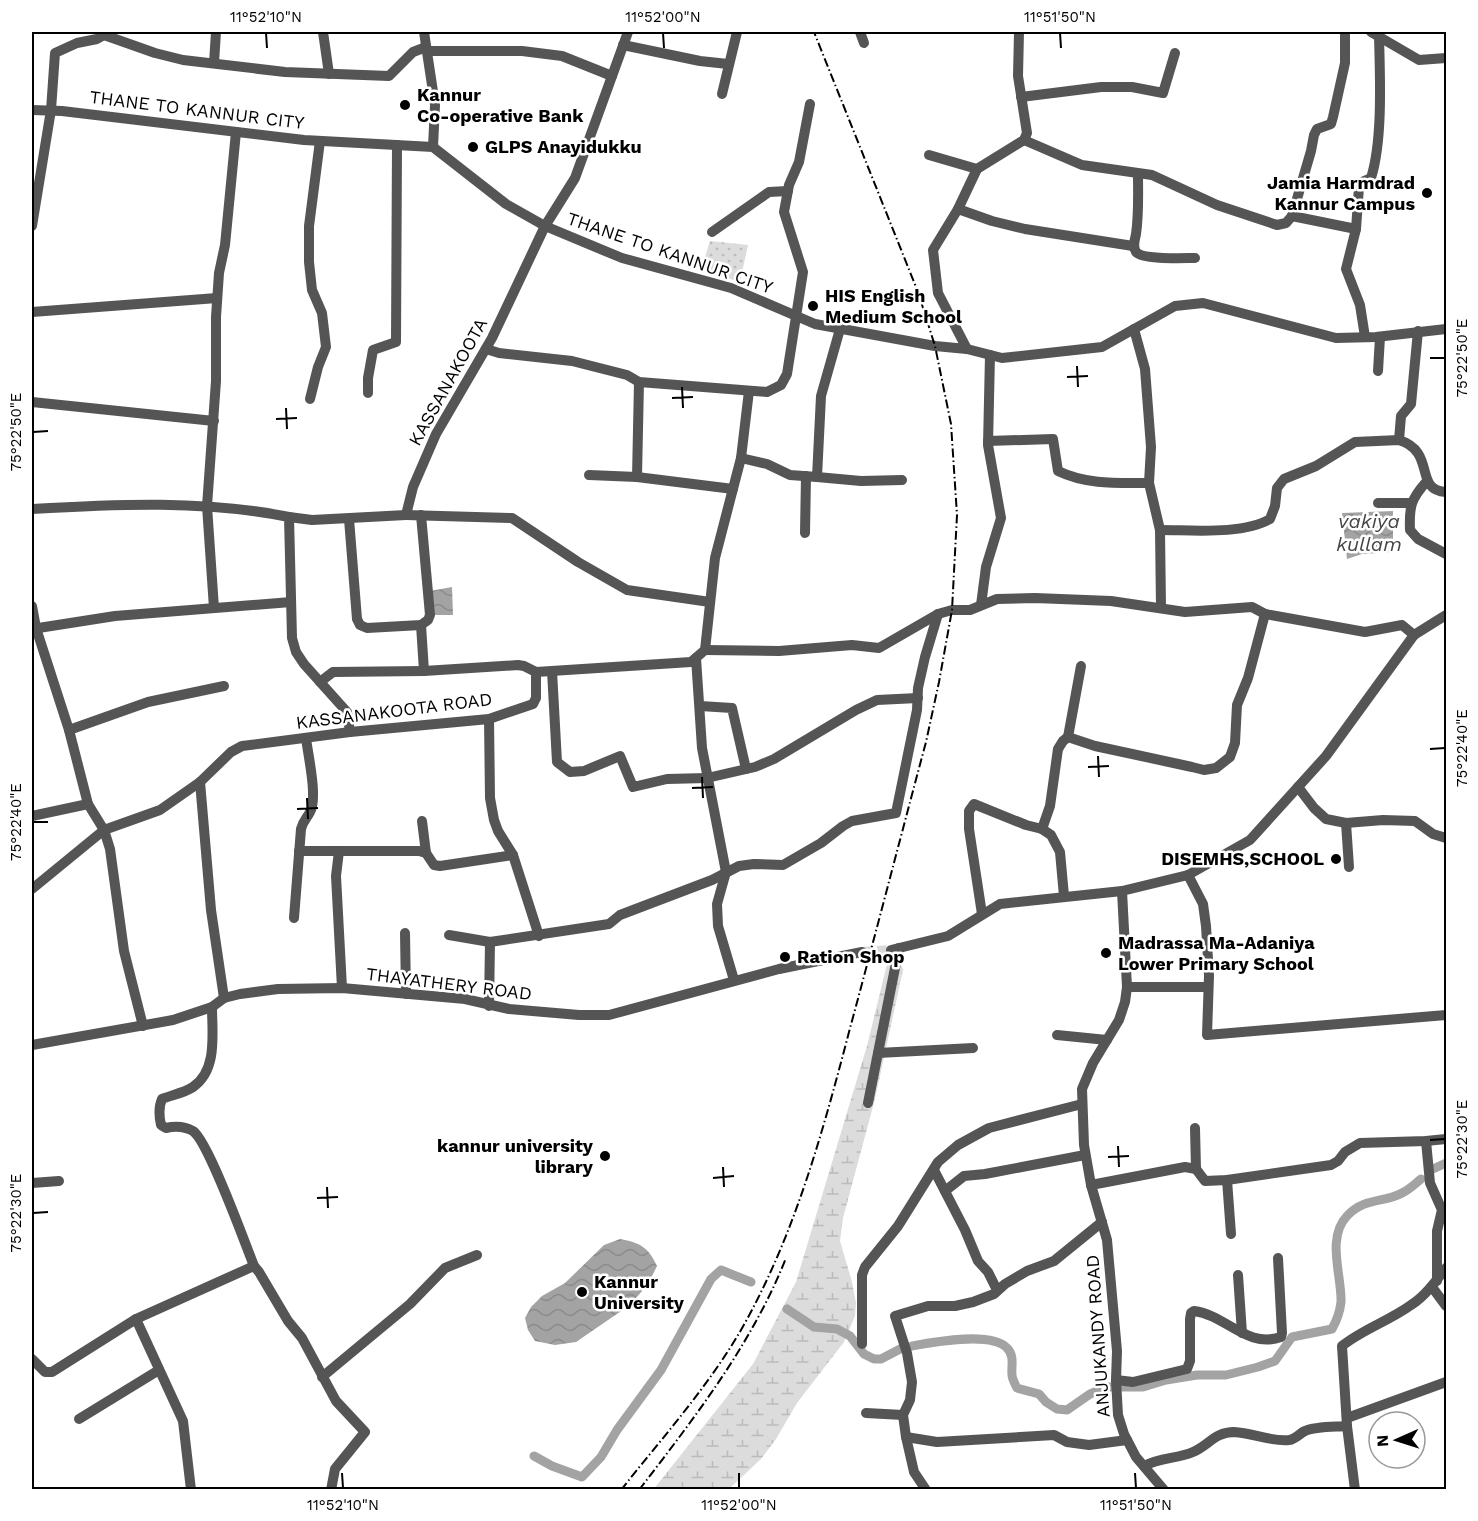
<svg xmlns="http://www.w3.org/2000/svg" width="1478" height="1521" font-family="'Work Sans',sans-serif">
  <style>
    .wetland { fill: url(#wetland-marsh) }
    .park { fill: url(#park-dots) }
    .water { fill: url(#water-waves) }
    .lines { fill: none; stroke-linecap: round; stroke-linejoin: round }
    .canal { stroke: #a3a3a3; stroke-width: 9 }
    .minor-tunnel { stroke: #d9d9d9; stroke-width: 10; stroke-dasharray: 10 5; stroke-linecap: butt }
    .minor { stroke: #555; stroke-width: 10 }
    .rail { stroke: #000; stroke-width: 2; stroke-dasharray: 9 3 1.5 3; stroke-linecap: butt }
    .ticks { fill: none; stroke: #000; stroke-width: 2 }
    .poi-dot { fill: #000; stroke: #fff; stroke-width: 2 }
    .labels { text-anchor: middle; stroke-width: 5; stroke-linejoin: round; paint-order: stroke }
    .poi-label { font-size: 18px; font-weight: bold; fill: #000; stroke: #fff; text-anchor: start }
    .street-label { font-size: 18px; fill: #000; stroke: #fff }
    .water-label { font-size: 20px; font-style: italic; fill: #444; stroke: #fff }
    .neatline { fill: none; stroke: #000; stroke-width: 2 }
    .ticks-label { font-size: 15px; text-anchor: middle; fill: #000 }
  </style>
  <defs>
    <pattern id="wetland-marsh" width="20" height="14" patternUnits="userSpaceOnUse" patternTransform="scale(1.5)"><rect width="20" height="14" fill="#dcdcdc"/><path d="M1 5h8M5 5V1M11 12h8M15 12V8" fill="none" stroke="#bbb"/></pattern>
    <pattern id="park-dots" width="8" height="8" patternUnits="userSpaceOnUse" patternTransform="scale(1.5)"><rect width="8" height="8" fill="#dcdcdc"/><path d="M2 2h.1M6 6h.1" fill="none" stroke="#bbb" stroke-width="1.8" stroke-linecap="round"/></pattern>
    <pattern id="water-waves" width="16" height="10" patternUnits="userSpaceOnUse" patternTransform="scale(1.5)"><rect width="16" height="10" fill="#a3a3a3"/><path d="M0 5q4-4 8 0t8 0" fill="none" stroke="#8b8b8b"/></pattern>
  </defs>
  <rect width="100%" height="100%" fill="#fff"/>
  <path class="wetland" d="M888 960 900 962 903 970 875 1099 843 1218 840 1241 852 1282 856 1303 855 1316 844 1342 797 1403 776 1439 761 1459 729 1489 653 1490 753 1364 796 1282 867 1046Z"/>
  <path class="park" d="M710 241 748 245 740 282 701 270Z"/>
  <g class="water">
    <path d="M1393 511V552L1362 554 1347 559 1342 513Z"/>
    <path d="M452 587 453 615H433L430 591Z"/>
    <path d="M620 1239C641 1243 648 1247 657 1266L648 1284 630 1305 576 1342 555 1345 535 1341 528 1330 525 1318 531 1307 542 1296 565 1283 604 1245Z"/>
  </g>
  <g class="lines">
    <g class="canal">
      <path d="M1433 1169 1446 1163"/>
      <path d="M787 1309 814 1327 837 1329 850 1336 864 1354 874 1359H881L902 1348"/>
      <path d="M912 1346C934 1342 991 1331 1007 1348 1015 1356 1011 1366 1012 1375 1012 1379 1015 1384 1017 1388L1039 1394 1046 1402 1057 1409 1067 1410 1090 1394 1107 1387H1143L1166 1380 1197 1375H1226L1258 1367 1275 1361 1292 1337 1332 1329C1337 1320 1340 1312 1341 1302 1342 1276 1326 1238 1347 1216 1365 1197 1384 1203 1402 1193 1409 1190 1415 1184 1421 1179"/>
      <path d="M534 1456 552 1466 582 1477 601 1457 617 1430 661 1370 711 1279 721 1270 751 1282"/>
    </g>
    <path class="minor-tunnel" d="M862 952 891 950"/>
    <g class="minor">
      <path d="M323 32 329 74"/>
      <path d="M424 32 435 105 433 147"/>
      <path d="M860 32 864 43"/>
      <path d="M1371 32 1419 60 1446 58"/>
      <path d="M104 35 155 53 183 60 285 72 389 76 413 52 426 47"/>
      <path d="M623 45 700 61 728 64"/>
      <path d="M427 51H522L562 56 612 76"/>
      <path d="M214 63 216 32"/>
      <path d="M722 94 737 32"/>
      <path d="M1021 97 1101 87H1132L1163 93 1175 53"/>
      <path d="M32 110 62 111 304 140 433 147 506 204 545 226 622 258 731 288 815 324 935 346 967 349 1002 358 1102 347 1175 306 1203 303 1336 338 1376 337 1446 329"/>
      <path d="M1024 140 1082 165 1152 175 1217 205 1277 225 1286 223 1292 216 1356 229"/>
      <path d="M929 155 977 169"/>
      <path d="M1138 174C1138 194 1139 214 1136 234 1135 240 1132 246 1136 252 1143 260 1184 258 1195 258"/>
      <path d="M958 209 992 221 1025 229 1133 246"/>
      <path d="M1292 216 1311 151 1314 135 1317 129 1331 124 1333 117 1345 63V32"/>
      <path d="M32 226 51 110 55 53 77 43 97 39 104 35 105 32"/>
      <path d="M712 232 769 192 788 191"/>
      <path d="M32 312 217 298"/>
      <path d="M1134 329 1145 369 1151 447 1149 483 1160 530 1161 608"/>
      <path d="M1365 337 1360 305 1346 269 1356 229 1359 187 1364 181 1371 178C1383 140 1380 76 1379 36"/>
      <path d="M486 349 499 353 572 361 627 375 639 382 767 392 781 385 787 374 803 272 784 212 789 185 799 162 810 104"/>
      <path d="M967 349 938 293 933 250 958 209 977 169 1024 140 1027 133 1018 76 1019 32"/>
      <path d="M1378 371 1380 337"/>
      <path d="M368 393V378L373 350 396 342 397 145"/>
      <path d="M310 399 318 367 326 347 322 313 312 290 309 262V226L320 141"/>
      <path d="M32 402 214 421"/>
      <path d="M1399 440 1401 416 1411 404 1418 331"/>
      <path d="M988 441 1053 439 1058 471C1087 485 1118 483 1149 483"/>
      <path d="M741 458 767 464 790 475 817 477 821 396 840 329"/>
      <path d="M589 475 637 477 733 489"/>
      <path d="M637 477 639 382"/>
      <path d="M817 477 861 481 902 480"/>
      <path d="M1427 481C1411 499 1409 506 1410 530L1418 539 1446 554"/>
      <path d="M1378 503H1411"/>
      <path d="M32 509C117 504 205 500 289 517L292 638 296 652 304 664 347 712 350 732"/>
      <path d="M406 515 512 518 578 562 627 590 710 602"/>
      <path d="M289 517 312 520 406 515 413 487 436 434 492 338 545 226 575 178 628 32"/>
      <path d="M349 519 357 619 360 625 367 628 421 625 428 620 430 615 421 515"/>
      <path d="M1160 530C1192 530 1243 535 1270 519L1275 506 1277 488 1284 479 1316 466 1355 442 1399 440C1437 452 1413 490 1446 492"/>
      <path d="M805 533 806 476"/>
      <path d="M981 605 986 567 1001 518 988 445 990 355"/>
      <path d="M32 606 36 628 69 730 88 804 32 816"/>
      <path d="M214 608 207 506 216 381V317L219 273 225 245 236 132"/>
      <path d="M421 625 424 671 518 665 524 666 536 672"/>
      <path d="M32 629 115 616 291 602"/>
      <path d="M705 650 779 651 852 645 879 648 938 614 952 610H970L997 599 1035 598 1111 601 1185 612 1252 607 1265 614"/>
      <path d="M696 658 702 748 726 872 717 904 718 926 734 980"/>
      <path d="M552 671 557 762 570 772 584 771 620 756 633 787 667 779 707 778 755 767 774 759 856 710 877 700 918 698"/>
      <path d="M320 682 333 672 424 671"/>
      <path d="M700 706 732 708 746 769"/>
      <path d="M489 719 490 798 494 820 498 831 513 855 539 936"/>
      <path d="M69 730 148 702 224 686"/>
      <path d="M1068 737 1081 666"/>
      <path d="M200 782 211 910 224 998"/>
      <path d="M1298 787 1314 808 1326 819 1346 823 1383 820 1415 821 1433 834 1446 838"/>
      <path d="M88 804 104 830 110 849 124 951 143 1026"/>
      <path d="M422 821 426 853"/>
      <path d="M1346 823 1349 867"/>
      <path d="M1042 829 1051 835 1060 852 1064 896"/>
      <path d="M299 851H419L426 853 434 865 440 866 513 855"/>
      <path d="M339 851 336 876 342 988"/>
      <path d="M1188 875 1203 904 1206 926 1209 976 1207 1035 1446 1015"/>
      <path d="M32 889 104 830 160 810 200 782 231 752 242 746 350 732 489 719 533 704 536 698V672L691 662 705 650 715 558 741 458 749 391"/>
      <path d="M1122 891 1127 987 1125 1002 1119 1020 1093 1063 1082 1089 1084 1145 1091 1185 1107 1240 1117 1351 1116 1380 1118 1415 1124 1434 1136 1457 1164 1490"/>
      <path d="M982 914 969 829V811L974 804 1026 825 1042 829 1050 806 1058 749 1063 741 1068 737 1095 746 1192 767 1204 770 1216 768 1230 757 1235 743 1237 705 1248 678 1265 614 1365 632 1402 625 1414 635"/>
      <path d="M294 918 301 829C303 821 307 818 310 812 318 798 308 755 306 738"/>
      <path d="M405 933 406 994"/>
      <path d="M449 935 490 942"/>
      <path d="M891 950 948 936 1000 904 1122 891 1188 875 1250 840 1326 756 1414 635 1446 615"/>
      <path d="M1127 987H1208"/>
      <path d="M489 1006 490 942 609 924 620 915 712 880 739 866 754 864 783 865 821 843 843 826 852 821 896 813 917 710 918 688 925 657 938 614"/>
      <path d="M212 1007C212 1033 218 1070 193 1087 184 1093 172 1095 162 1099 158 1108 159 1116 161 1125L166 1128C175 1126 184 1126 193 1131 208 1141 245 1243 254 1266L259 1272 288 1321 302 1338 336 1401 365 1432 335 1469 331 1490"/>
      <path d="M1057 1035 1107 1040"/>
      <path d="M32 1045 173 1020 212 1007 224 998 240 994 278 989 342 988 465 999 509 1009 579 1015H609L779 969 862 952"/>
      <path d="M878 1053 973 1048"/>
      <path d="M868 1103 899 948"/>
      <path d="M1195 1128 1196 1169 1205 1181 1227 1180 1331 1165 1338 1161 1345 1152 1360 1143 1426 1141 1446 1139"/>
      <path d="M1426 1141 1430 1183 1442 1210 1437 1231V1281"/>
      <path d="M934 1170 965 1230 978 1261 988 1272 997 1290"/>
      <path d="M1227 1180 1231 1234"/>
      <path d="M32 1183 59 1181"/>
      <path d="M1091 1185 1185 1167 1196 1169"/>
      <path d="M945 1191 964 1176 985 1174 1085 1155"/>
      <path d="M1238 1275 1242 1333"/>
      <path d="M1432 1287 1446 1306"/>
      <path d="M136 1319 254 1266"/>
      <path d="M862 1344V1275L865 1267 898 1226 938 1162 958 1145 989 1128 1082 1104"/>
      <path d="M32 1359 45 1372H52L136 1319 183 1421 191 1490"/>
      <path d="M322 1377 410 1304 445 1268 477 1255"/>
      <path d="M1116 1380 1133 1382 1187 1369 1190 1361V1319L1191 1313 1194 1311C1226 1315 1247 1349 1281 1337L1282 1333 1278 1258"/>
      <path d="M866 1413 903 1415"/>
      <path d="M1347 1418 1446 1382"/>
      <path d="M79 1419 159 1370"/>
      <path d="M906 1437 937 1442 1054 1435 1067 1442 1089 1445 1127 1440"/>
      <path d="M1144 1466C1160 1457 1177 1459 1193 1452 1209 1445 1215 1432 1234 1432 1253 1433 1271 1442 1289 1440 1296 1439 1300 1433 1305 1431 1316 1426 1335 1427 1347 1426"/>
      <path d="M926 1490 914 1472 906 1437 903 1415 910 1400 912 1382 907 1353 895 1316 928 1306H955L973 1302 994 1294 1005 1284 1027 1271 1054 1261 1102 1222"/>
      <path d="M1355 1490 1347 1426 1342 1346C1363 1329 1389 1321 1411 1305 1425 1296 1436 1281 1446 1268"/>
    </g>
    <g class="rail">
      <path d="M621 1490C662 1438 708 1387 741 1330 794 1237 822 1135 849 1032 875 936 900 839 926 742L939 682 952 610 957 515 951 424 935 346 918 292 814 32"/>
      <path d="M639 1490C695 1417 752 1344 786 1258"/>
    </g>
  </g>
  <path class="ticks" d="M266 33 267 48M663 33 664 48M1060 33 1061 48M1430 358H1445M1077 366 1078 387M1067 377 1088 376M682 387 683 408M672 398 693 397M286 408 287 429M276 419 297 418M33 432 48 431M1430 749 1445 748M1098 756 1099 777M1088 767 1109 766M702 777 703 798M692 788 713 787M307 798 308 819M297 809 318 808M33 822H48M1430 1140 1445 1139M1118 1146 1119 1167M1108 1157 1129 1156M723 1167 724 1187M713 1178 734 1176M327 1187 328 1208M317 1198 338 1197M33 1213 48 1212M342 1473 343 1488M739 1473V1488M1135 1473 1136 1488"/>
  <g class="poi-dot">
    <circle cx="405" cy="105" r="6"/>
    <circle cx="473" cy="147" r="6"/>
    <circle cx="1427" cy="193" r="6"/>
    <circle cx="813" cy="306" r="6"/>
    <circle cx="1336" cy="859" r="6"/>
    <circle cx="1106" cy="953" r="6"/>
    <circle cx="785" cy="957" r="6"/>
    <circle cx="605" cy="1156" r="6"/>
    <circle cx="582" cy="1292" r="6"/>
  </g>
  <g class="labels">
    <g class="poi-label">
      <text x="417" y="101">Kannur<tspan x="417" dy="21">Co-operative Bank</tspan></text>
      <text x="485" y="153">GLPS Anayidukku</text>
      <text x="1415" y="189" text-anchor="end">Jamia Harmdrad<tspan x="1415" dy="21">Kannur Campus</tspan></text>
      <text x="825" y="302">HIS English<tspan x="825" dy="21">Medium School</tspan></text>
      <text x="1324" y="865" text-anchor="end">DISEMHS,SCHOOL</text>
      <text x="1118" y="949">Madrassa Ma-Adaniya<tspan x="1118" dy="21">Lower Primary School</tspan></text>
      <text x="797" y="963">Ration Shop</text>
      <text x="593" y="1152" text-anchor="end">kannur university<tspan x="593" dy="21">library</tspan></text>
      <text x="594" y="1288">Kannur<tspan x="594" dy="21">University</tspan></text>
    </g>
    <g class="street-label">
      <text transform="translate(197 110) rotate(7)" y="6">THANE TO KANNUR CITY</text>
      <text transform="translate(670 253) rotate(19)" y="6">THANE TO KANNUR CITY</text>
      <text transform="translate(448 382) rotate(-61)" y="6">KASSANAKOOTA</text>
      <text transform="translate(394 711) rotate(-7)" y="6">KASSANAKOOTA ROAD</text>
      <text transform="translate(449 984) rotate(7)" y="6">THAYATHERY ROAD</text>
      <text transform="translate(1098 1336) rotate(-94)" y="6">ANJUKANDY ROAD</text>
    </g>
    <g class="water-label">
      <text x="1369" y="528">vakiya<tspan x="1369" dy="23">kullam</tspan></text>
    </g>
  </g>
  <rect width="1478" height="1521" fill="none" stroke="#ffffff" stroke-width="66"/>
  <g transform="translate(1397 1440) rotate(267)"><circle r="28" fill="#ffffff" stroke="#999999" stroke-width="1.5"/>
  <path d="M0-4.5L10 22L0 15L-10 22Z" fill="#000000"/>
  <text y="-9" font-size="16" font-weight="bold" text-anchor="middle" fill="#000000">N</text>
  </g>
  <rect x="33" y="33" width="1412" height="1455" class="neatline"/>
  <g class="ticks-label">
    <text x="266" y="22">11°52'10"N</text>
    <text x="663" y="22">11°52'00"N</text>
    <text x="1060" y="22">11°51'50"N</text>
    <text transform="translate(1462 358) rotate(-90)" y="5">75°22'50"E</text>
    <text transform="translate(16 432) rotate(-90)" y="5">75°22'50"E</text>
    <text transform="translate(1462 748) rotate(-90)" y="5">75°22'40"E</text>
    <text transform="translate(16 822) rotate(-90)" y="5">75°22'40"E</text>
    <text transform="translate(1462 1139) rotate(-90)" y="5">75°22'30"E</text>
    <text transform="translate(16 1213) rotate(-90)" y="5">75°22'30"E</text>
    <text x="343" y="1510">11°52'10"N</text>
    <text x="739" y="1510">11°52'00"N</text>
    <text x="1136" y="1510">11°51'50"N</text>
  </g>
</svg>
